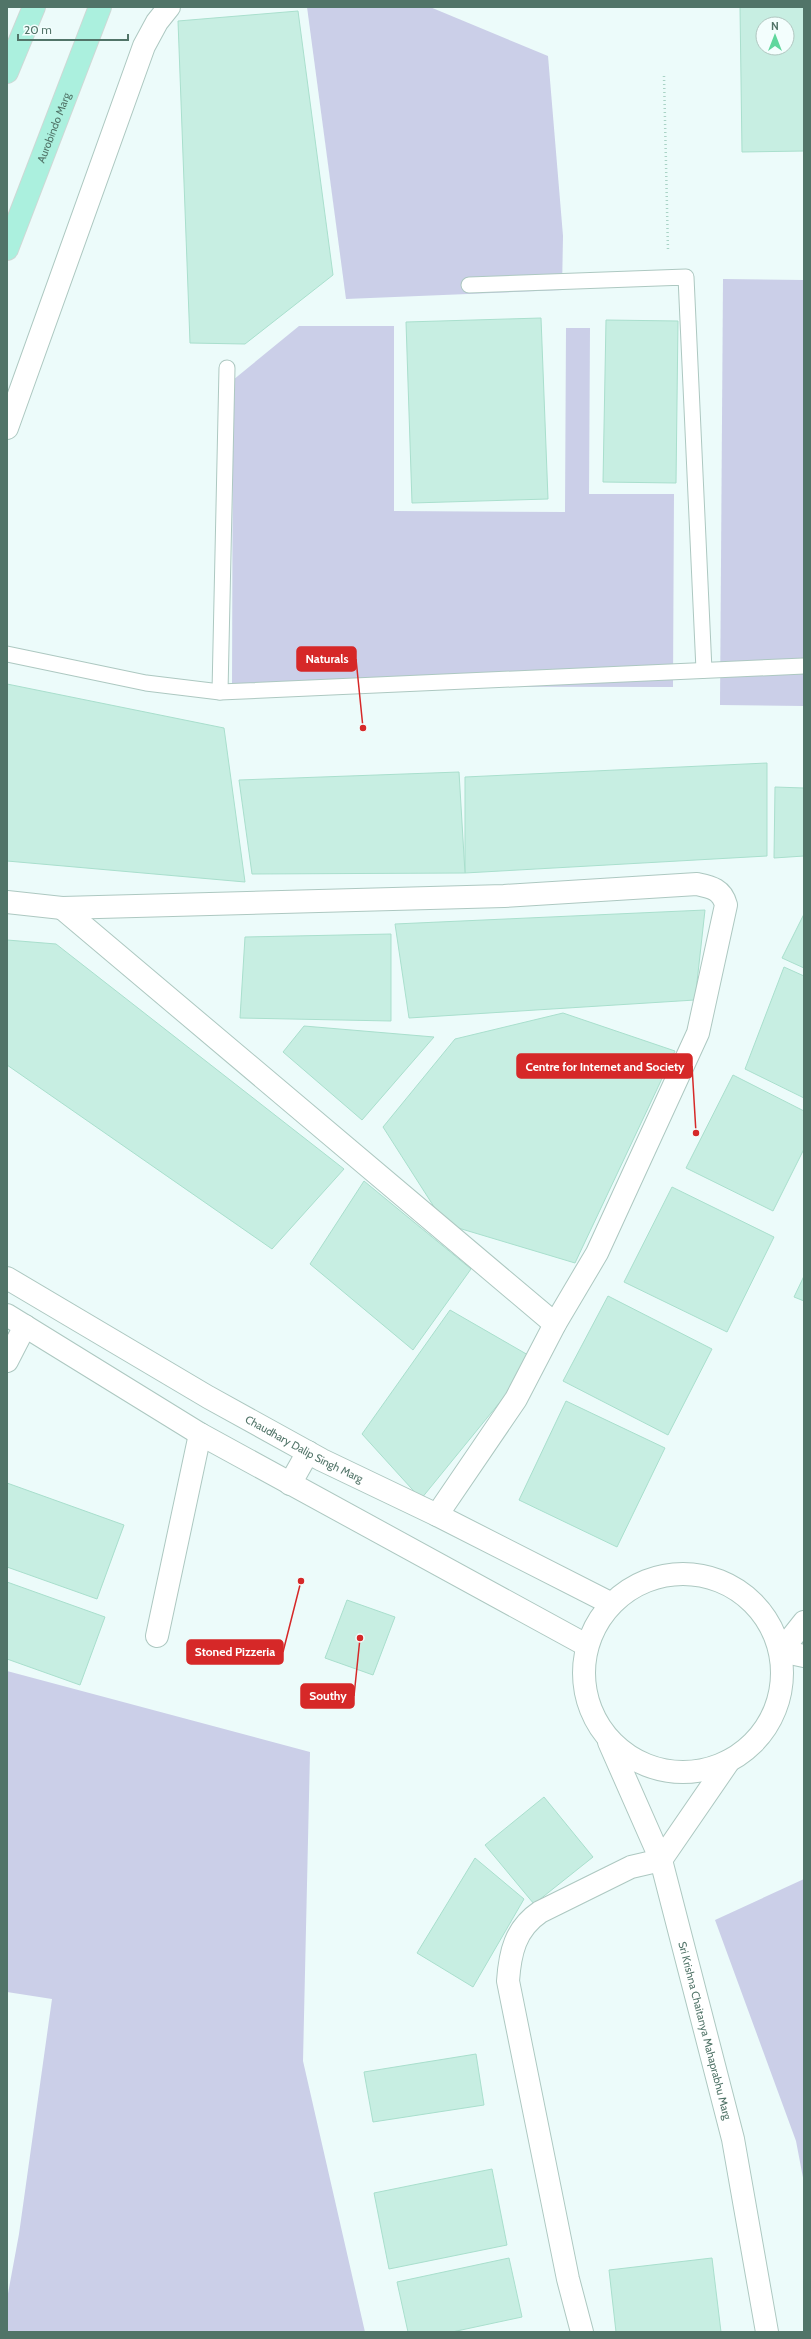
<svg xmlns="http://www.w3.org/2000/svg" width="811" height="2339" font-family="Cabin,sans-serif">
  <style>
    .green { fill: #cbcfe8 }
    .building { fill: #c7eee2; stroke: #a9dfcd; fill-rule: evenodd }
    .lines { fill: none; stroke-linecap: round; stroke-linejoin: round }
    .service-casing { stroke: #adc8c1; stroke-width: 17 }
    .minor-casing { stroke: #adc8c1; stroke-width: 24 }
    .tertiary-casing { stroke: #adc8c1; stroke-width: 24 }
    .trunk-casing { stroke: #ced8d5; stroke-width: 24 }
    .path { stroke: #a9d3c6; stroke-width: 2.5; stroke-dasharray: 1 3; stroke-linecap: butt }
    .service { stroke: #fff; stroke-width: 15 }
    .minor { stroke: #fff; stroke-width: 22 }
    .tertiary { stroke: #fff; stroke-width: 22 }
    .trunk { stroke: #abf0de; stroke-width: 22 }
    .labels { text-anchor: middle; stroke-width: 3.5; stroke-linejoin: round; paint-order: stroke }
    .street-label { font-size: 11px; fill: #517468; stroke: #f3fefd }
    .leader { fill: none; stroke: #d62828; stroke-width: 1.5 }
    .callout-dot { fill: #d62828; stroke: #f3fefd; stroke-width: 1.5 }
    .callout { fill: #d62828; stroke: #d62828; stroke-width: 1.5 }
    .callout-label { font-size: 12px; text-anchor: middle; font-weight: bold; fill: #fff }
  </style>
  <rect width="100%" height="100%" fill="#ecfbfa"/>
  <g class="green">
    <path d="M307 7H430L548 56 563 236 562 290 346 299Z"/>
    <path d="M723 279 804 280V706L720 705Z"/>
    <path d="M299 326H394V511L565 512 566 328H590L589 494H674L673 687 232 686 233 380Z"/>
    <path d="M7 1671 310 1752 303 2061 365 2332H7V2299L19 2234 52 1999 7 1992Z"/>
    <path d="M804 1879V2183L796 2141 715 1920Z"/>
  </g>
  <g class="building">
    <path d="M740 7H804V151L742 152ZM763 24H787V48H763Z"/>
    <path d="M298 11 333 275 245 344 190 343 178 21Z"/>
    <path d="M541 318 548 499 412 503 406 322Z"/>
    <path d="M606 320 678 321 676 483 603 482Z"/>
    <path d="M7 684 224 728 245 882 7 861Z"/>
    <path d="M767 763V856L465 873V777Z"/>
    <path d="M459 772 465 873 252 874 239 780Z"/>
    <path d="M775 787 804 788V856L774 858Z"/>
    <path d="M705 910 695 1000 409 1018 395 924Z"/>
    <path d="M804 914V968L782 958Z"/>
    <path d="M391 934V1021L240 1018 245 937Z"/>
    <path d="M7 940 56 944 344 1169 272 1249 7 1065Z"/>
    <path d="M784 967 804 976V1098L745 1069Z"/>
    <path d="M563 1013 675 1051 575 1263 445 1224 383 1127 455 1039Z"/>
    <path d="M304 1026 434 1037 362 1120 283 1052Z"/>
    <path d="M733 1075 804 1111V1149L773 1211 686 1168Z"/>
    <path d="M364 1181 471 1269 413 1350 310 1264Z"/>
    <path d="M672 1187 774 1237 727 1332 624 1282Z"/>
    <path d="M804 1276V1301L794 1297Z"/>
    <path d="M608 1296 712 1349 668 1435 563 1381Z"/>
    <path d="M450 1310 535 1359 421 1499 362 1434Z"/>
    <path d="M566 1401 665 1448 617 1547 519 1500Z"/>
    <path d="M7 1483 124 1525 97 1599 7 1567Z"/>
    <path d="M7 1582 105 1617 80 1685 7 1659Z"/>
    <path d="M347 1600 395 1617 373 1675 325 1658Z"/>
    <path d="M544 1797 593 1857 534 1904 485 1845Z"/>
    <path d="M475 1858 524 1899 473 1987 417 1953Z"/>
    <path d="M476 2054 484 2105 373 2122 364 2072Z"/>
    <path d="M492 2169 507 2245 389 2269 374 2193Z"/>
    <path d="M509 2258 522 2317 452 2332H408L397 2282Z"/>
    <path d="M712 2258 721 2332H616L609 2270Z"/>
  </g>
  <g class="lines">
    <g class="service-casing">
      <g id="service">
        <path d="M469 285 686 277 704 670"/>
        <path d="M7 654 146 683 220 692 804 666"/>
        <path d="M220 692 227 368"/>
      </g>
    </g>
    <g class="minor-casing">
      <g id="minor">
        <path d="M7 428 144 46 157 22 169 7"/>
        <path d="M7 902 62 908 504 896 697 884C711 887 722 889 726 905L698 1033 597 1253 555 1324 516 1399 437 1515"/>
        <path d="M62 908 555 1324"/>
        <path d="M7 1361 25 1326"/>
        <path d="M157 1636 200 1434"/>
        <path d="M781 1651 804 1622"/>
        <path d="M582 2332 568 2279 508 1981C510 1953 515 1929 540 1912L631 1867 661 1860"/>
      </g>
    </g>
    <g class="tertiary-casing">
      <g id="tertiary">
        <path id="s1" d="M7 1278 208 1397 322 1460 437 1515 610 1603"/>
        <path d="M7 1315 200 1434 586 1645"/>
        <path d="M290 1484 308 1452"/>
        <circle cx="683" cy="1673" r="99"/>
        <path d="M781 1651 804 1656"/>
        <path id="s2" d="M609 1742 661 1860 733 2139 767 2332"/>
        <path d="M661 1860 729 1761"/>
      </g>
    </g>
    <g class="trunk-casing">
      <g id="trunk">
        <path d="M7 72 34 7"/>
        <path id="s3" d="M7 249 100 7"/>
      </g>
    </g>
    <path class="path" d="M664 76 668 251"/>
    <use href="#service" class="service"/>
    <use href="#minor" class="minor"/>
    <use href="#tertiary" class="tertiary"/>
    <use href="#trunk" class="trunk"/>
  </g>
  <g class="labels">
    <g class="street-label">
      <text dy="4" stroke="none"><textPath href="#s3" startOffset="130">Aurobindo Marg</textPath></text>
      <text dy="4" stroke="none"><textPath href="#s1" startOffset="343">Chaudhary Dalip Singh Marg</textPath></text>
      <text dy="4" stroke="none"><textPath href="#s2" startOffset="305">Sri Krishna Chaitanya Mahaprabhu Marg</textPath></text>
    </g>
  </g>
  <path class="leader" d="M363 728L356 659M696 1133L692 1066M301 1581L283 1652M360 1638L354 1696"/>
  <g class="callout-dot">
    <circle cx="363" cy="728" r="4"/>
    <circle cx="696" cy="1133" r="4"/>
    <circle cx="301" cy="1581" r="4"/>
    <circle cx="360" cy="1638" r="4"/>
  </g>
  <g class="callout">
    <rect x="297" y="647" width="59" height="24" rx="4"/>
    <rect x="517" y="1054" width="175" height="24" rx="4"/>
    <rect x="187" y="1640" width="96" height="24" rx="4"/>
    <rect x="301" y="1684" width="53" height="24" rx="4"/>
  </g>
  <g class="callout-label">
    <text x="327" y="663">Naturals</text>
    <text x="605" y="1071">Centre for Internet and Society</text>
    <text x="235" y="1656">Stoned Pizzeria</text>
    <text x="328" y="1700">Southy</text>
  </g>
  <rect width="811" height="2339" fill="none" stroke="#517468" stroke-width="16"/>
  <g transform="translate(775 36)"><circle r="19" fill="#f3fefd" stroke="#b2c7c1"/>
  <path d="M0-3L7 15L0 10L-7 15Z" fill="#5fd79d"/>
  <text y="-6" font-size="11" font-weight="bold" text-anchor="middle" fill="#517468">N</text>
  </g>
  <path d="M18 34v6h110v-6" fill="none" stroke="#517468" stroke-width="2"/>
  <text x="24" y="34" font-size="12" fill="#517468" stroke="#f3fefd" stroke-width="3" paint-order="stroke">20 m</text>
</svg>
